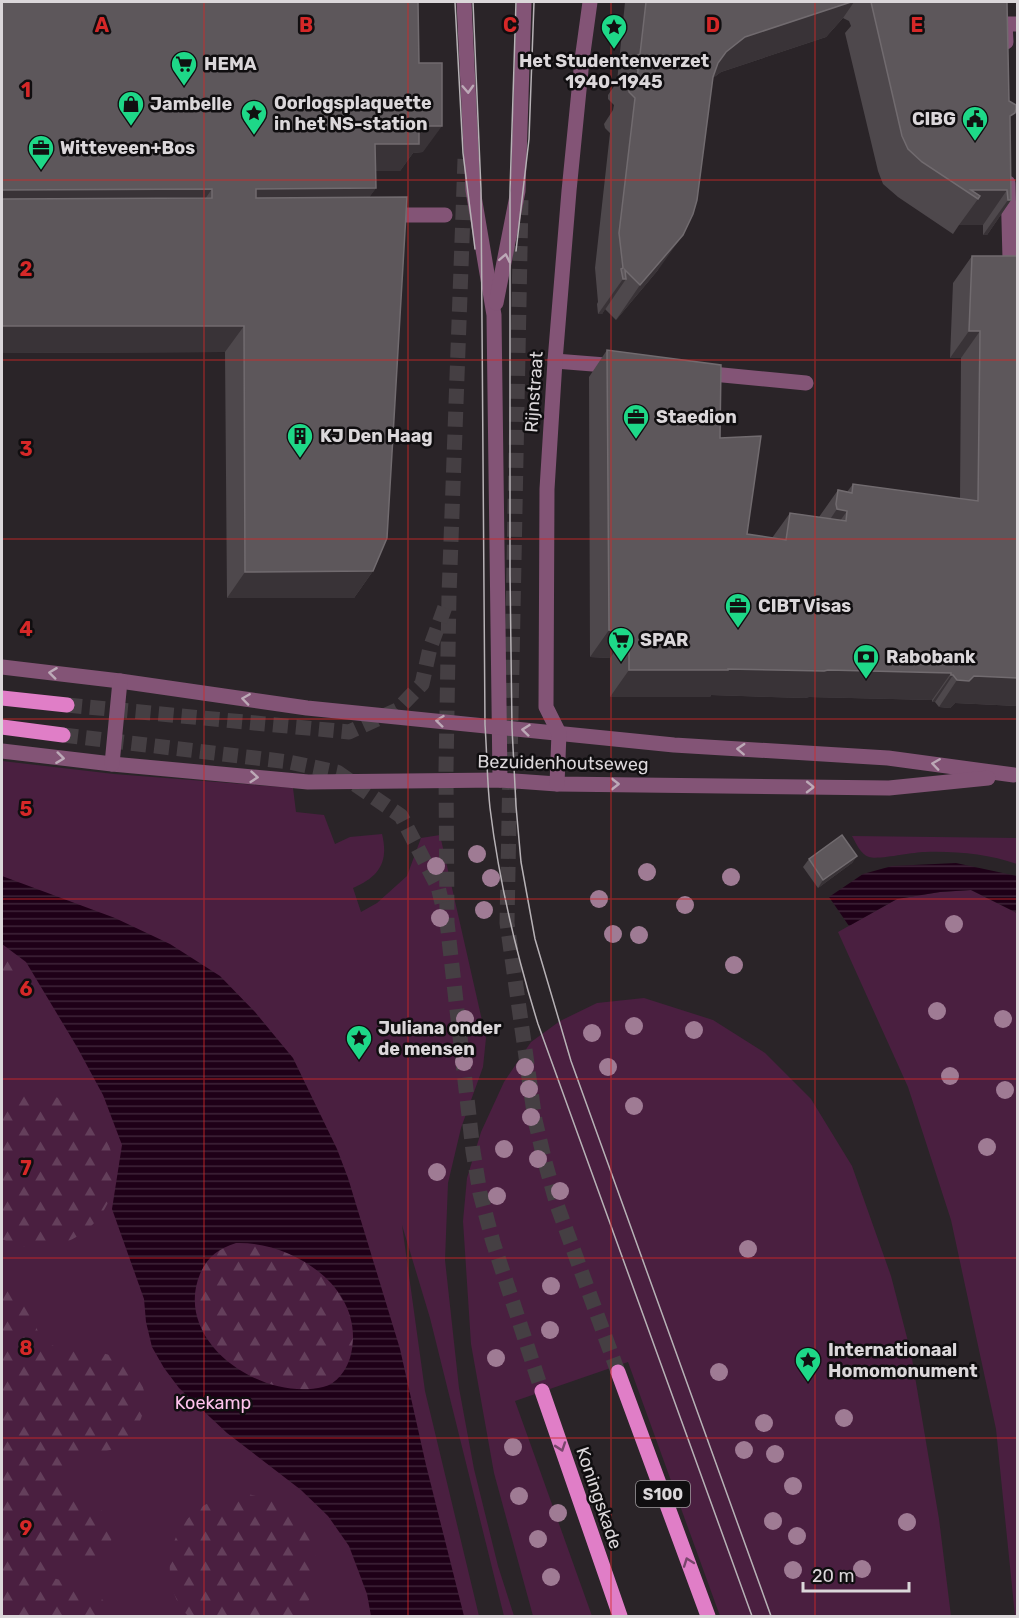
<svg xmlns="http://www.w3.org/2000/svg" width="1019" height="1618" font-family="Rubik,sans-serif">
  <style>
    .green { fill: #4a1f40 }
    .forest { fill: url(#forest-firs) }
    .water { fill: url(#water-rules); fill-rule: evenodd }
    .lines { fill: none; stroke-linecap: round; stroke-linejoin: round }
    .major-tunnel { stroke: #453f43; stroke-width: 15; stroke-dasharray: 15 8; stroke-linecap: butt }
    .minor { stroke: #835476; stroke-width: 15 }
    .major { stroke: #e07ec7; stroke-width: 15 }
    .tram { stroke: #b7b2b6; stroke-width: 1.5 }
    .tree { fill: #9f7b94 }
    .wall { fill: #4e484c }
    .shaded-wall { fill: #393337 }
    .building { fill: #5d575b; stroke: #716b6f; stroke-width: 1.5 }
    .oneway { stroke: #bca9b7 }
    .oneway2 { stroke: #78466c }
    .grid { fill: none; stroke: #d62828; stroke-width: 1.5; stroke-opacity: 0.55 }
    .labels { text-anchor: middle; stroke-width: 5; stroke-linejoin: round; paint-order: stroke }
    .shield { fill: #100e10; stroke: #9e9b9d; stroke-width: 1.5 }
    .shield-label { font-size: 16px; font-weight: bold; fill: #dbd7da }
    .poi-label { font-size: 18px; font-weight: bold; fill: #dbd7da; stroke: #100e10; text-anchor: start }
    .street-label { font-size: 18px; fill: #dbd7da; stroke: #100e10 }
    .park-label { font-size: 18px; fill: #fec2ec; stroke: #100e10 }
    .grid-label { font-size: 20px; text-anchor: middle; font-weight: bold; fill: #d62828; stroke: #100e10; stroke-width: 5; stroke-linejoin: round; paint-order: stroke }
  </style>
  <defs>
    <pattern id="forest-firs" width="22" height="20" patternUnits="userSpaceOnUse" patternTransform="scale(1.5)"><rect width="22" height="20" fill="#4a1f40"/><path d="M5 1l3.5 6h-7zM16 11l3.5 6h-7z" fill="#643f5b"/></pattern>
    <pattern id="water-rules" width="6" height="5" patternUnits="userSpaceOnUse" patternTransform="scale(1.5)"><rect width="6" height="5" fill="#1e0017"/><path d="M0 2.5h6" fill="none" stroke="#3e2438"/></pattern>
  </defs>
  <rect width="100%" height="100%" fill="#2a2428"/>
  <g class="green">
    <path d="M2 761 114 774 293 788 296 812 324 815 335 844 350 837 382 834C389 862 379 877 353 888L361 912 377 903 407 876 421 838 440 835 486 1038 483 1067 461 1128 448 1183 445 1260 459 1388 474 1469 498 1566 514 1616H504L430 1318 402 1225 425 1391 479 1616H2Z"/>
    <path d="M852 836 1017 838V864C988 854 956 851 925 852 912 852 879 860 869 857 861 855 856 843 852 836Z"/>
    <path d="M971 890 1017 913V1616H1015L996 1429 951 1220 908 1087 838 932 897 899 940 892Z"/>
    <path d="M644 998 713 1020 765 1053 811 1099 852 1166 891 1276 911 1353 939 1519 951 1616H720L628 1362 515 1401 592 1616H533L494 1473 471 1344 463 1221 467 1178 481 1132 504 1082 531 1042 560 1021 597 1003Z"/>
  </g>
  <g class="forest">
    <path d="M2 944 26 962C20 972 12 976 2 980Z"/>
    <path d="M24 1095C33 1095 43 1094 52 1096 93 1106 123 1148 112 1191 100 1238 43 1262 2 1239V1103Z"/>
    <path d="M236 1243C295 1241 369 1291 350 1357 346 1370 337 1384 324 1387 263 1402 172 1343 200 1274 207 1257 218 1249 236 1243Z"/>
    <path d="M2 1287C14 1292 25 1302 31 1314 37 1327 37 1336 50 1344 79 1361 112 1340 137 1374 144 1383 146 1398 144 1409 141 1421 134 1436 123 1444 107 1455 84 1451 72 1469 64 1480 67 1487 73 1497 88 1502 104 1507 111 1523 114 1528 114 1535 111 1541 94 1570 71 1554 49 1568L48 1573C55 1582 64 1579 74 1582 92 1587 106 1600 113 1616H2Z"/>
    <path d="M248 1494C264 1498 282 1502 294 1514 323 1542 324 1587 298 1616H188C159 1586 165 1528 203 1506 217 1497 232 1496 248 1494Z"/>
  </g>
  <g class="water">
    <path d="M956 863 1017 876V913L971 890 940 892 897 899 849 926 829 897 863 874 892 866Z"/>
    <path d="M2 876 115 918 170 944 220 976 255 1012 293 1058 337 1149 348 1178 400 1349 426 1465 464 1616H371L367 1594 349 1546 328 1516 301 1490 227 1433 179 1388 164 1368 152 1347 146 1322 144 1299 112 1209 122 1145 103 1095 77 1047 26 962 2 944ZM236 1243C295 1241 369 1291 350 1358 346 1370 337 1384 323 1387 263 1402 172 1343 200 1274 207 1257 218 1249 236 1243Z"/>
  </g>
  <g class="lines">
    <g class="major-tunnel">
      <path d="M465 159 449 595 446 770 447 922 473 1151 480 1193 493 1242 542 1391"/>
      <path d="M521 200 507 923 535 1120 545 1162 557 1205 618 1372"/>
      <path d="M67 705 349 732 397 710 422 684 430 648 445 607"/>
      <path d="M63 735 289 762 337 772 401 816 438 887 442 903"/>
    </g>
    <g class="minor">
      <path d="M464 2 473 190 494 315 500 780"/>
      <path d="M1006 42 1005 24H1018"/>
      <path d="M1008 183 1010 259H1018"/>
      <path d="M385 215H445"/>
      <path d="M496 303 518 191 524 2"/>
      <path d="M555 361 618 366"/>
      <path d="M702 373 806 383"/>
      <path d="M2 667 120 681 307 708 674 745 888 758 1014 775"/>
      <path d="M2 751 112 764 308 782 500 780 557 784 889 788 988 778"/>
      <path d="M112 764 120 681"/>
      <path d="M557 784 559 733 546 707 547 489 555 361 569 191 582 60 590 2"/>
    </g>
    <g class="major">
      <path d="M2 698 67 705"/>
      <path d="M2 727 63 735"/>
      <path d="M618 1372 708 1616"/>
      <path d="M542 1391 620 1616"/>
    </g>
    <g class="tram">
      <path d="M455 2 463 153 475 249"/>
      <path d="M473 2 481 190 485 725C487 753 487 781 490 808 499 882 516 953 538 1024L752 1616"/>
      <path d="M516 2 510 191V575L512 728 516 806 521 862 535 939 571 1061 771 1616"/>
      <path d="M516 251 529 139 534 2"/>
    </g>
  </g>
  <g class="tree">
    <circle cx="477" cy="854" r="9"/>
    <circle cx="436" cy="866" r="9"/>
    <circle cx="647" cy="872" r="9"/>
    <circle cx="731" cy="877" r="9"/>
    <circle cx="491" cy="878" r="9"/>
    <circle cx="599" cy="899" r="9"/>
    <circle cx="685" cy="905" r="9"/>
    <circle cx="484" cy="910" r="9"/>
    <circle cx="440" cy="918" r="9"/>
    <circle cx="954" cy="924" r="9"/>
    <circle cx="613" cy="934" r="9"/>
    <circle cx="639" cy="935" r="9"/>
    <circle cx="734" cy="965" r="9"/>
    <circle cx="937" cy="1011" r="9"/>
    <circle cx="465" cy="1019" r="9"/>
    <circle cx="1003" cy="1019" r="9"/>
    <circle cx="634" cy="1026" r="9"/>
    <circle cx="694" cy="1030" r="9"/>
    <circle cx="592" cy="1033" r="9"/>
    <circle cx="464" cy="1062" r="9"/>
    <circle cx="525" cy="1067" r="9"/>
    <circle cx="608" cy="1067" r="9"/>
    <circle cx="950" cy="1076" r="9"/>
    <circle cx="529" cy="1089" r="9"/>
    <circle cx="1005" cy="1090" r="9"/>
    <circle cx="634" cy="1106" r="9"/>
    <circle cx="531" cy="1117" r="9"/>
    <circle cx="987" cy="1147" r="9"/>
    <circle cx="504" cy="1149" r="9"/>
    <circle cx="538" cy="1159" r="9"/>
    <circle cx="437" cy="1172" r="9"/>
    <circle cx="560" cy="1191" r="9"/>
    <circle cx="497" cy="1196" r="9"/>
    <circle cx="748" cy="1249" r="9"/>
    <circle cx="551" cy="1286" r="9"/>
    <circle cx="550" cy="1330" r="9"/>
    <circle cx="496" cy="1358" r="9"/>
    <circle cx="719" cy="1372" r="9"/>
    <circle cx="844" cy="1418" r="9"/>
    <circle cx="764" cy="1423" r="9"/>
    <circle cx="513" cy="1447" r="9"/>
    <circle cx="744" cy="1450" r="9"/>
    <circle cx="775" cy="1454" r="9"/>
    <circle cx="793" cy="1486" r="9"/>
    <circle cx="519" cy="1496" r="9"/>
    <circle cx="558" cy="1513" r="9"/>
    <circle cx="773" cy="1521" r="9"/>
    <circle cx="907" cy="1522" r="9"/>
    <circle cx="797" cy="1536" r="9"/>
    <circle cx="538" cy="1539" r="9"/>
    <circle cx="862" cy="1569" r="9"/>
    <circle cx="793" cy="1570" r="9"/>
    <circle cx="551" cy="1577" r="9"/>
  </g>
  <g class="wall">
    <path d="M2 2 419 63 423 152 413 153 400 171H375L376 188 369 197 373 571 354 598H227L225 352 2 353Z"/>
    <path d="M625 2H1007L1011 200 987 235H983V225H959L953 234 898 197 883 184 878 171 845 33 851 26 849 21 843 18 826 37 721 72 713 78 658 270 616 320 605 309 602 314H598L597 304 598 302 595 268 610 133 605 128 604 124 613 110 614 105 608 99V95L617 82Z"/>
    <path d="M972 256H1017V706L955 703 950 708 939 707 935 702H932V700L809 697 805 698 711 695 710 697H610V658L590 657 589 377 607 350 720 438 747 534 772 538 790 513 819 517 838 490 847 492 853 484 960 499 961 358H950L953 283Z"/>
    <path d="M857 856 852 863 818 888 803 867 809 859Z"/>
  </g>
  <g class="shaded-wall">
    <path d="M851 2H854L843 18 826 37 721 72 701 87 726 52 745 37Z"/>
    <path d="M419 126H442L423 152 413 153 400 171H356L375 144Z"/>
    <path d="M376 188 357 215 238 216 256 189Z"/>
    <path d="M212 189 193 216 2 217V190Z"/>
    <path d="M971 190H1007L983 225H959L978 199Z"/>
    <path d="M1008 200H1011L987 235H983Z"/>
    <path d="M683 235 658 270 616 320 640 285Z"/>
    <path d="M623 279H626L602 314H598Z"/>
    <path d="M2 326H244L225 352 2 353Z"/>
    <path d="M969 331H980L961 358H950Z"/>
    <path d="M837 509 847 511 828 538 819 536Z"/>
    <path d="M373 571 354 598H227L245 572Z"/>
    <path d="M609 630 629 631 610 658 590 657Z"/>
    <path d="M728 669 828 670 951 673 932 700 809 697 805 698 711 695 710 697H610L629 670Z"/>
    <path d="M951 675H953L935 702H932Z"/>
    <path d="M974 676 1017 678V706L955 703 950 708 939 707 957 680Z"/>
    <path d="M857 856 852 863 818 888 823 880Z"/>
  </g>
  <g class="building">
    <path d="M2 2H418L419 63H442V126H419V144H375L376 188 256 189V198L407 197 387 538 373 571 245 572 244 326H2V199L212 198V189L2 190Z"/>
    <path d="M646 2H851L745 37 726 52 718 63 713 77 697 200 693 214 683 235 640 285 625 270 626 279H623L621 269 623 268 619 233 635 98 629 92V89L631 85 637 82 638 70 633 64 632 60 634 57 640 54Z"/>
    <path d="M871 2H1007L1009 101 1016 105V109L1015 113 1010 116 1011 200H1008L1007 190H971L980 196 978 199 922 162 908 149 902 136Z"/>
    <path d="M972 256H1017V678L974 676 969 681 957 680 953 675H951V673L828 670 824 671 728 669V670H629V631L609 630 607 350 721 365 720 438 761 436 747 534 786 540 790 513 846 521 847 511 837 509 836 504 838 490 852 493 853 484 978 501 980 331H969Z"/>
    <path d="M842 835 857 856 823 880 809 859Z"/>
  </g>
  <defs><path id="oneway-chevron" d="M-2-3.5L2.5 0L-2 3.5" fill="none" stroke-width="1.6" stroke-linecap="round" stroke-linejoin="round" transform="scale(1.5)"/></defs>
  <g class="oneway">
    <use href="#oneway-chevron" transform="translate(468 89) rotate(87)"/>
    <use href="#oneway-chevron" transform="translate(505 258) rotate(-79)"/>
    <use href="#oneway-chevron" transform="translate(53 673) rotate(-173)"/>
    <use href="#oneway-chevron" transform="translate(246 699) rotate(-172)"/>
    <use href="#oneway-chevron" transform="translate(440 721) rotate(-174)"/>
    <use href="#oneway-chevron" transform="translate(526 730) rotate(-174)"/>
    <use href="#oneway-chevron" transform="translate(741 749) rotate(-177)"/>
    <use href="#oneway-chevron" transform="translate(60 758) rotate(7)"/>
    <use href="#oneway-chevron" transform="translate(936 764) rotate(-172)"/>
    <use href="#oneway-chevron" transform="translate(254 777) rotate(5)"/>
    <use href="#oneway-chevron" transform="translate(615 784)"/>
    <use href="#oneway-chevron" transform="translate(810 787) rotate(1)"/>
  </g>
  <g class="oneway2">
    <use href="#oneway-chevron" transform="translate(561 1447) rotate(71)"/>
    <use href="#oneway-chevron" transform="translate(688 1562) rotate(-110)"/>
  </g>
  <path class="grid" d="M204 2V1616M408 2V1616M611 2V1616M815 2V1616M2 180H1018M2 360H1018M2 539H1018M2 719H1018M2 899H1018M2 1079H1018M2 1258H1018M2 1438H1018"/>
  <defs>
    <g id="sight-pin" transform="scale(1.35)"><path d="M0 17L-7.5 6A9.5 9.5 0 1 1 7.5 6Z" fill="#1ed888" stroke="#100e10"/><path d="M0-6L1.8-2.2L6-1.7L2.9 1.2L3.7 5.4L0 3.3L-3.7 5.4L-2.9 1.2L-6-1.7L-1.8-2.2Z" fill="#111"/></g>
    <g id="supermarket-pin" transform="scale(1.35)"><path d="M0 17L-7.5 6A9.5 9.5 0 1 1 7.5 6Z" fill="#1ed888" stroke="#100e10"/><path d="M-6-5.5h2.5l.6 2H6L4.5 2H-2.5L-4.4-4H-6ZM-1.5 3.2a1.3 1.3 0 1 0 .1 0ZM3 3.2a1.3 1.3 0 1 0 .1 0Z" fill="#111"/></g>
    <g id="shop-pin" transform="scale(1.35)"><path d="M0 17L-7.5 6A9.5 9.5 0 1 1 7.5 6Z" fill="#1ed888" stroke="#100e10"/><path d="M-5-2.5h2.3a2.7 3.5 0 0 1 5.4 0H5L5.5 6h-11ZM-1.5-2.5h3a1.5 2.3 0 0 0-3 0Z" fill="#111"/></g>
    <g id="civic-pin" transform="scale(1.35)"><path d="M0 17L-7.5 6A9.5 9.5 0 1 1 7.5 6Z" fill="#1ed888" stroke="#100e10"/><path d="M-.6-6.5H3V-4.5H.6V-3L4-1V1h2V6H-6V1h2V-1L-.6-3ZM-1.2 2.5V6h2.4V2.5Z" fill="#111"/></g>
    <g id="office-pin" transform="scale(1.35)"><path d="M0 17L-7.5 6A9.5 9.5 0 1 1 7.5 6Z" fill="#1ed888" stroke="#100e10"/><path d="M-6-3h4V-5.5h4V-3h4V5H-6ZM-1-4.5V-3h2v-1.5ZM-6 0V1H6V0Z" fill="#111"/></g>
    <g id="building-pin" transform="scale(1.35)"><path d="M0 17L-7.5 6A9.5 9.5 0 1 1 7.5 6Z" fill="#1ed888" stroke="#100e10"/><path d="M-4-6H4V6H1V3H-1V6H-4ZM-2.5-4.3h1.7v1.8h-1.7ZM.8-4.3h1.7v1.8H.8ZM-2.5-1h1.7V.8h-1.7ZM.8-1h1.7V.8H.8Z" fill="#111"/></g>
    <g id="bank-pin" transform="scale(1.35)"><path d="M0 17L-7.5 6A9.5 9.5 0 1 1 7.5 6Z" fill="#1ed888" stroke="#100e10"/><path d="M-6-4H6V4H-6ZM0-2.3a2.3 2.3 0 1 0 0 4.6a2.3 2.3 0 1 0 0-4.6Z" fill="#111"/></g>
  </defs>
  <g fill-rule="evenodd">
    <use href="#sight-pin" x="614" y="27"/>
    <use href="#supermarket-pin" x="184" y="64"/>
    <use href="#shop-pin" x="131" y="104"/>
    <use href="#sight-pin" x="254" y="113"/>
    <use href="#civic-pin" x="975" y="119"/>
    <use href="#office-pin" x="41" y="148"/>
    <use href="#office-pin" x="636" y="417"/>
    <use href="#building-pin" x="300" y="436"/>
    <use href="#office-pin" x="738" y="606"/>
    <use href="#supermarket-pin" x="621" y="640"/>
    <use href="#bank-pin" x="866" y="657"/>
    <use href="#sight-pin" x="359" y="1038"/>
    <use href="#sight-pin" x="808" y="1360"/>
  </g>
  <g class="labels">
    <rect class="shield" x="636" y="1481" width="54" height="26" rx="4.5"/>
    <g class="shield-label">
      <text x="663" y="1500">S100</text>
    </g>
    <g class="poi-label">
      <text x="614" y="67" text-anchor="middle">Het Studentenverzet<tspan x="614" dy="21">1940-1945</tspan></text>
      <text x="204" y="70">HEMA</text>
      <text x="274" y="109">Oorlogsplaquette<tspan x="274" dy="21">in het NS-station</tspan></text>
      <text x="150" y="110">Jambelle</text>
      <text x="956" y="125" text-anchor="end">CIBG</text>
      <text x="60" y="154">Witteveen+Bos</text>
      <text x="656" y="423">Staedion</text>
      <text x="320" y="442">KJ Den Haag</text>
      <text x="758" y="612">CIBT Visas</text>
      <text x="640" y="646">SPAR</text>
      <text x="886" y="663">Rabobank</text>
      <text x="378" y="1034">Juliana onder<tspan x="378" dy="21">de mensen</tspan></text>
      <text x="828" y="1356">Internationaal<tspan x="828" dy="21">Homomonument</tspan></text>
    </g>
    <g class="street-label">
      <text transform="translate(534 392) rotate(-86)" y="6">Rijnstraat</text>
      <text transform="translate(563 763) rotate(1)" y="6">Bezuidenhoutseweg</text>
      <text transform="translate(599 1498) rotate(71)" y="6">Koningskade</text>
    </g>
    <g class="park-label">
      <text x="213" y="1409">Koekamp</text>
    </g>
  </g>
  <g class="grid-label">
    <text x="102" y="32">A</text>
    <text x="306" y="32">B</text>
    <text x="510" y="32">C</text>
    <text x="713" y="32">D</text>
    <text x="917" y="32">E</text>
    <text x="26" y="97">1</text>
    <text x="26" y="276">2</text>
    <text x="26" y="456">3</text>
    <text x="26" y="636">4</text>
    <text x="26" y="816">5</text>
    <text x="26" y="996">6</text>
    <text x="26" y="1175">7</text>
    <text x="26" y="1355">8</text>
    <text x="26" y="1535">9</text>
  </g>
  <rect width="1019" height="1618" fill="none" stroke="#dbd7da" stroke-width="6"/>
  <path d="M803 1582v9h106v-9" fill="none" stroke="#dbd7da" stroke-width="3"/>
  <text x="812" y="1582" font-size="18" fill="#dbd7da" stroke="#100e10" stroke-width="4.5" paint-order="stroke">20 m</text>
</svg>
